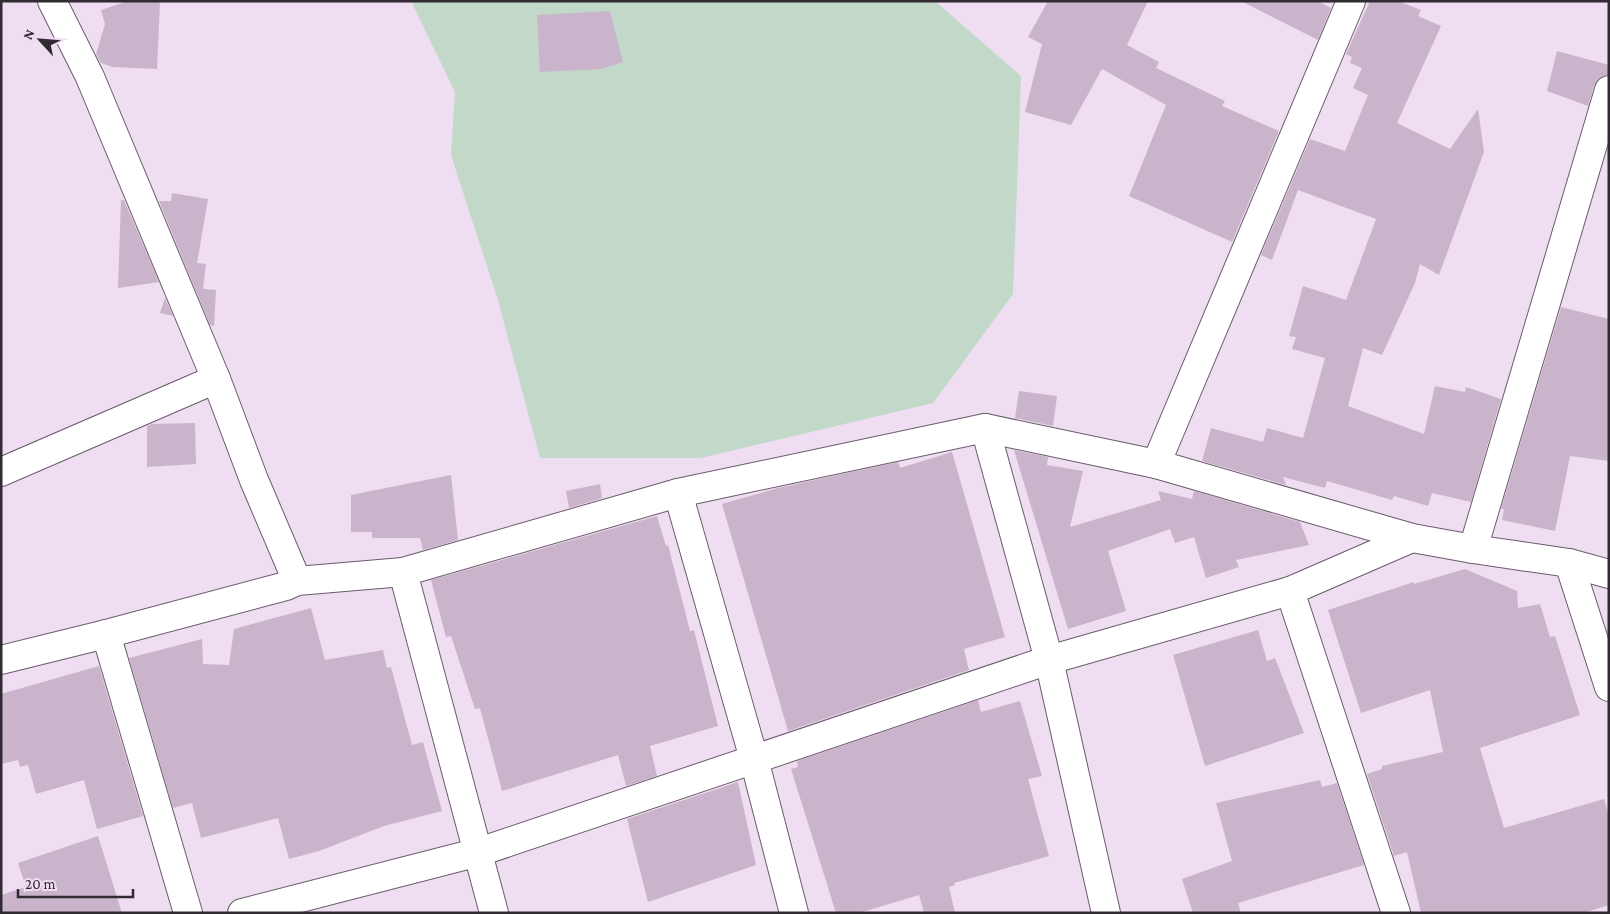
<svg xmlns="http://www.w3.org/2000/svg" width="1610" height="914" font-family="'Crimson Pro',serif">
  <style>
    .green { fill: #c2d8c9 }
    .building { fill: #cab4cc }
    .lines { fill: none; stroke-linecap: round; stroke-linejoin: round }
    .minor-casing { stroke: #6a5b6c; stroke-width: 30 }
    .minor { stroke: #fff; stroke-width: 28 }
  </style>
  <rect width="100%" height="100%" fill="#efddf1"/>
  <path class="green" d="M411 1H935L1021 76 1013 294 933 403 701 458H540L498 300 451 155 455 92Z"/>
  <g class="building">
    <path d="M128 1H160L157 69 113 67 101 63 96 54 105 24 101 10Z"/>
    <path d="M1048 1H1148L1127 45 1159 62 1156 68 1225 101 1222 106 1279 131 1232 242 1129 196 1166 105 1102 69 1071 125 1025 112 1042 44 1028 37Z"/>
    <path d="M1241 1H1318L1331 8 1318 40Z"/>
    <path d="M1370 1H1398L1421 10 1418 16 1441 26 1397 123 1450 149 1478 109 1484 152 1439 275 1420 264 1415 283 1382 355 1363 348 1348 406 1424 434 1435 386 1465 392 1466 387 1501 399 1471 502 1432 493 1428 506 1394 496 1392 500 1327 481 1325 488 1283 477 1286 485 1202 461 1211 428 1263 442 1267 428 1303 438 1325 358 1292 349 1296 337 1289 336 1303 286 1346 300 1376 219 1298 190 1272 260 1261 255 1310 139 1345 151 1368 95 1353 88 1362 68 1350 63 1352 57 1346 54Z"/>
    <path d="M610 11 623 62 601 69 540 72 537 15Z"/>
    <path d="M1557 51 1609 65V75H1605L1598 79 1594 86 1588 106 1547 91Z"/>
    <path d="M172 193 208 199 197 263 206 264 203 289 216 290 214 326 210 325 159 201H171Z"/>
    <path d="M121 200H124L159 282 118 288Z"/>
    <path d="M165 298 173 316 160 313Z"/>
    <path d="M1561 307 1609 319V461L1570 456 1555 531 1502 520 1504 509H1501Z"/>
    <path d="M1019 391 1057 396 1053 426 1015 418Z"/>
    <path d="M195 423 196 464 147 467V426L152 424Z"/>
    <path d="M1014 450 1048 457 1047 465 1083 471 1070 527 1161 500 1158 491 1192 499 1194 491 1300 522 1309 545 1236 560 1239 567 1206 578 1194 537 1175 543 1170 529 1108 551 1126 611 1068 629Z"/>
    <path d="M952 452 1005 637 964 649 969 670 788 731 722 504 778 488 898 462 900 468Z"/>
    <path d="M451 475 458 540 423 550 420 538H372V532H351V495Z"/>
    <path d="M600 484 602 498 569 508 566 491Z"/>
    <path d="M657 516 666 546 668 545 690 631 694 630 718 726 650 746 657 776 626 786 618 755 502 791 480 708 475 709 451 636 446 637 431 580Z"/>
    <path d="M1465 569 1517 591 1518 608 1540 604 1550 637 1555 636 1580 715 1480 748 1504 828 1604 799 1609 816V905L1583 913H1421L1407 852 1394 856 1367 774 1382 769V766L1443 752 1430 690 1361 713 1328 610 1414 582V584Z"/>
    <path d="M311 608 325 660 383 650 387 668 391 667 412 745 423 742 442 811 384 826 319 851 289 859 278 818 201 838 192 803 173 808 129 658 202 639 203 664 229 665 234 629Z"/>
    <path d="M1258 630 1267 661 1275 658 1304 733 1205 766 1173 655Z"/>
    <path d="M99 666 143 816 97 829 84 780 36 794 28 765 20 767 18 760 1 764V694Z"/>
    <path d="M978 700 981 712 1020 701 1042 776 1028 779 1049 856 954 883 955 885 949 887 955 913H924L919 895 859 913H836L791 769 798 767 797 761Z"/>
    <path d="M1320 780 1322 787 1337 783 1364 865 1238 903 1241 913H1193L1182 879 1232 861 1216 803Z"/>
    <path d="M738 782 756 865 648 902 627 819Z"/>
    <path d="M98 836 122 913H1V895L26 887 18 863Z"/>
  </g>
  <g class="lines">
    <g class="minor-casing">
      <g id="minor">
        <path d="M52 1 90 77 216 379 254 480 297 581"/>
        <path d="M985 428 1049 660 1106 913"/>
        <path d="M1156 464 1351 1"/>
        <path d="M1 472 216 379"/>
        <path d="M678 493 754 759 794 913"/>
        <path d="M1473 549 1609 90"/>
        <path d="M1569 563 1609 687"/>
        <path d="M403 572 494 913"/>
        <path d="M1290 591 1396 913"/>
        <path d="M106 634 188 913"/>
        <path d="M1 660 106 634 286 586 297 581 403 572 678 493 985 428 1156 464 1412 538 1473 549 1569 563 1609 574"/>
        <path d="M242 913 479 852 1049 660 1290 591 1412 538"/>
      </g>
    </g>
    <use href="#minor" class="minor"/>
  </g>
  <rect width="1610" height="914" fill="none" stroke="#312a32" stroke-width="5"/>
  <g transform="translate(40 40) rotate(296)" stroke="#efddf1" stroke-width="4" paint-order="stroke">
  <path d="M0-4L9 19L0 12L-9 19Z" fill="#312a32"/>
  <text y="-8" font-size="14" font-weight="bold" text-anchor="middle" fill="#312a32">N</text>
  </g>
  <path d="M18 889v8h115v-8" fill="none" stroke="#312a32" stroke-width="2.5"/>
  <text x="25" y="889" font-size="15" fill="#312a32" stroke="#efddf1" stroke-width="4" paint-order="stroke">20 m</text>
</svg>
